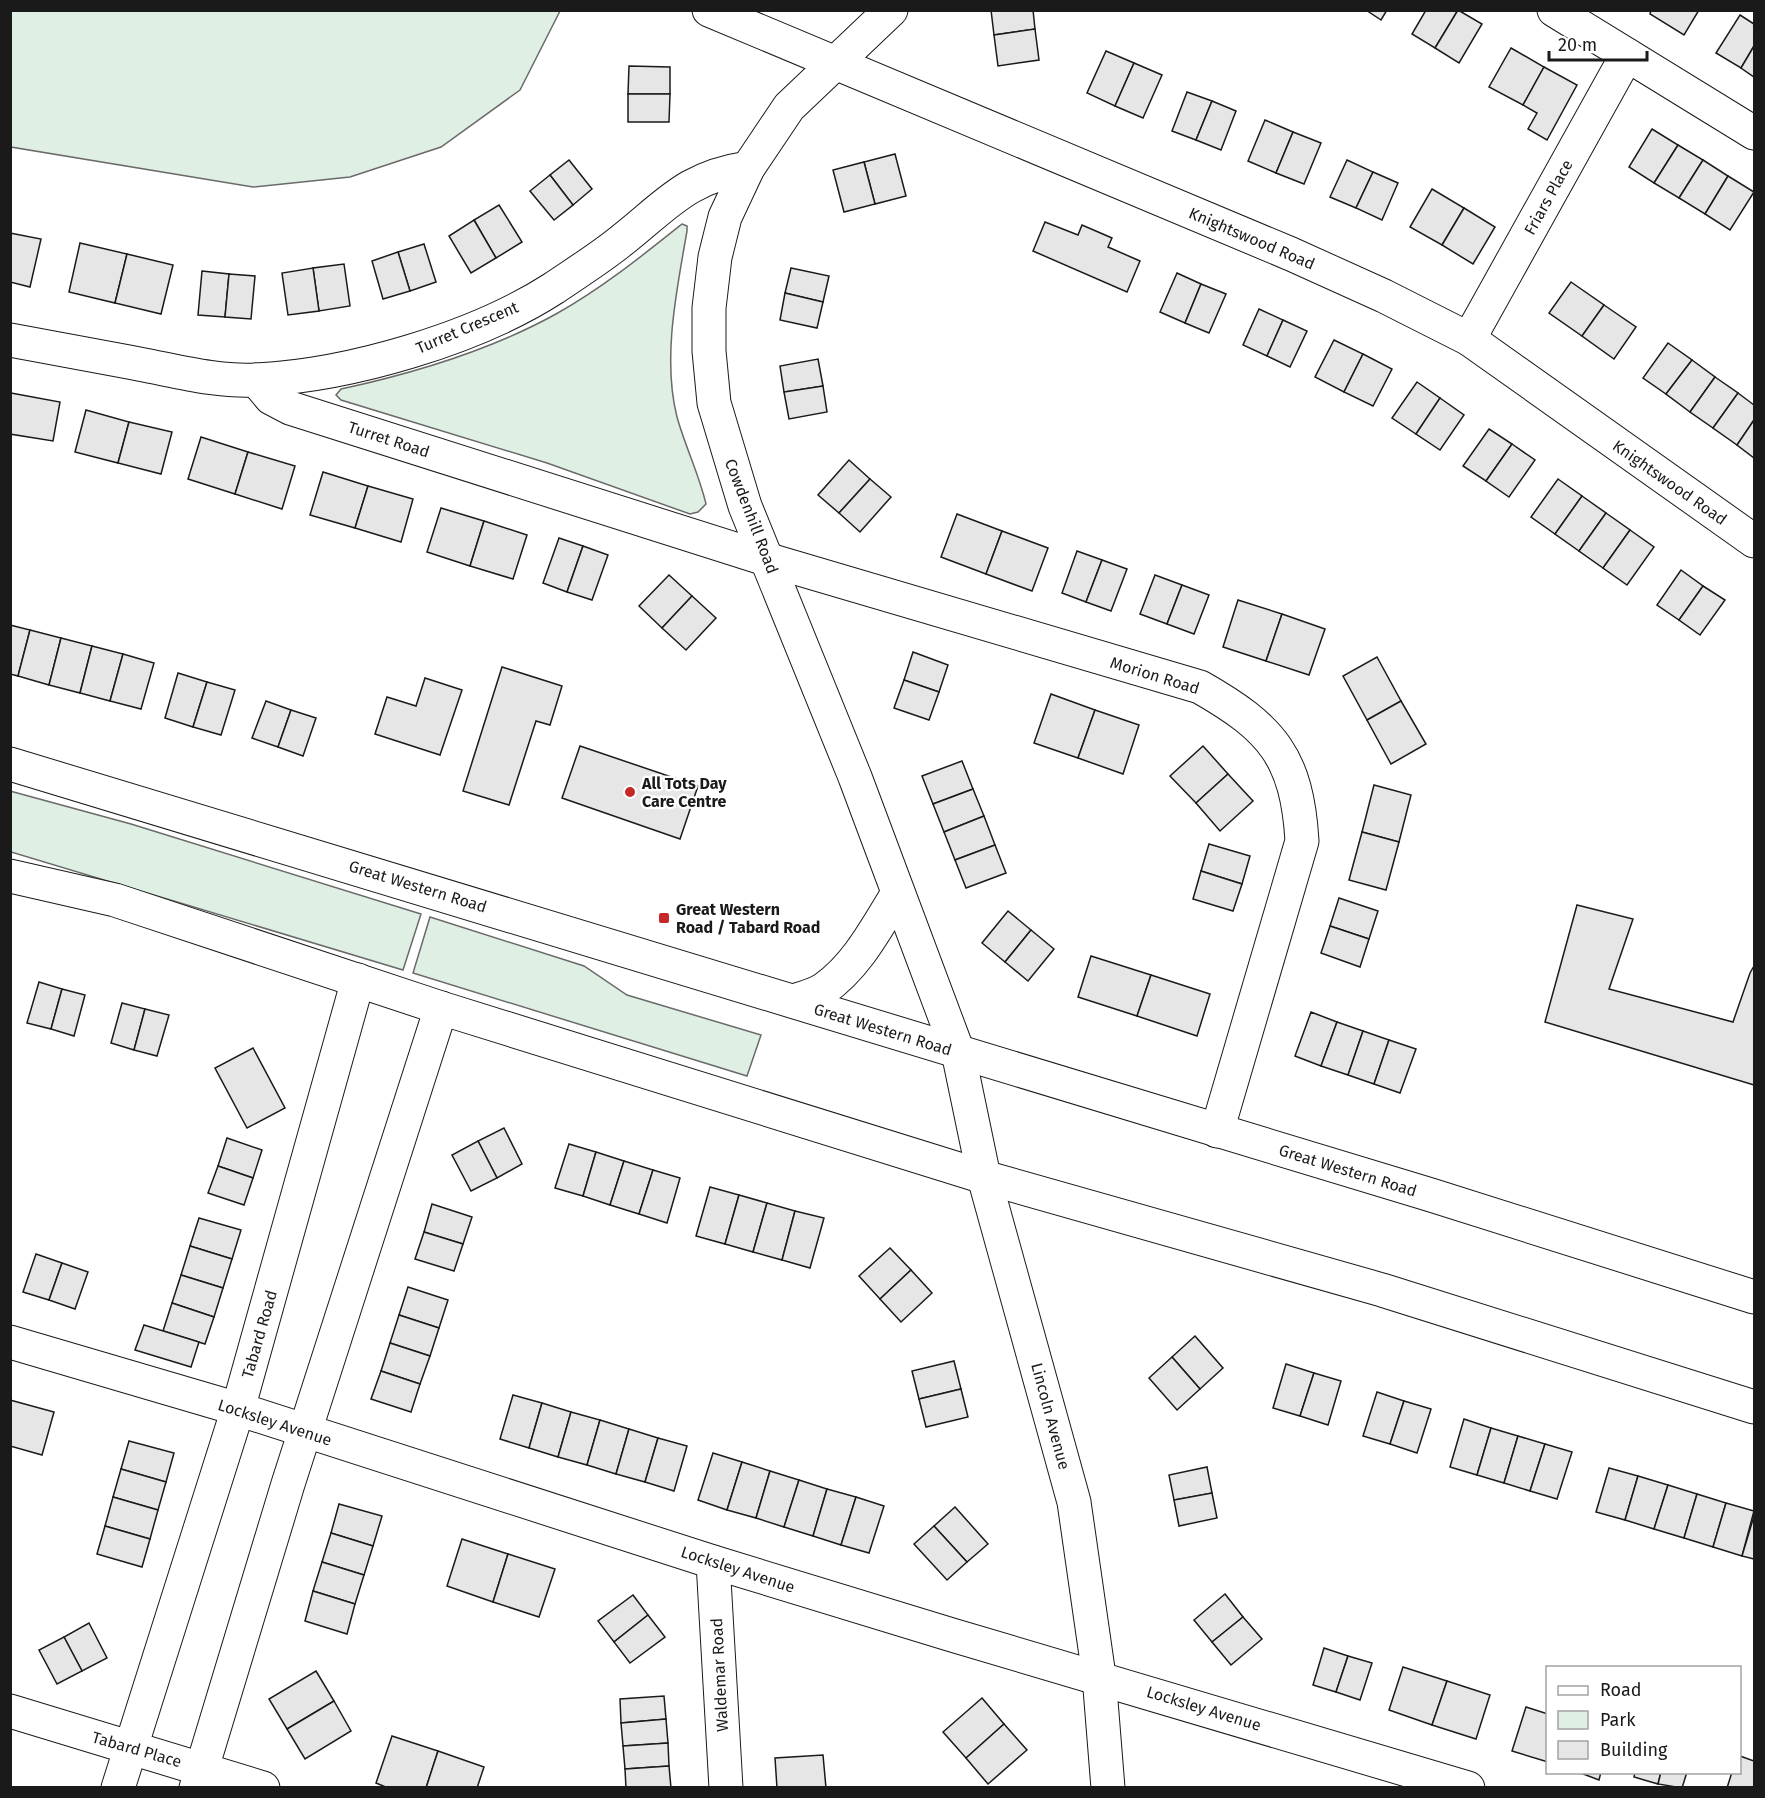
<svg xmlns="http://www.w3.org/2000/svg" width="1765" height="1798" font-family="'Fira Sans',sans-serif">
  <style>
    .green { fill: #e0efe3; stroke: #6a6a6a; stroke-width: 1.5 }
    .building { fill: #e6e6e6; stroke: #1a1a1a; stroke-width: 1.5 }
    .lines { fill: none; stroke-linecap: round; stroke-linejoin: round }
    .minor-casing { stroke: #1a1a1a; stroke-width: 35 }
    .major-casing { stroke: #1a1a1a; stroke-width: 35 }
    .minor { stroke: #fff; stroke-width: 33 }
    .major { stroke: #fff; stroke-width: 33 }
    .poi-dot { fill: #c62828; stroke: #fff; stroke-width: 2 }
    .labels { text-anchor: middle; stroke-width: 4.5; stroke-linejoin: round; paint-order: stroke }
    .street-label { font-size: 16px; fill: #1a1a1a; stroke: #fff }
    .poi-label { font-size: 16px; font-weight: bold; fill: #1a1a1a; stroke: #fff; text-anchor: start }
  </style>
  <rect width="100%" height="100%" fill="#fff"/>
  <g class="green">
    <path d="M10 11 11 10 560 11 520 90 441 147 350 177 253 187 11 147Z"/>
    <path d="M682 224 687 226V231C677 289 662 358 677 417 685 446 699 474 706 504L698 512 690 514 547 463 341 400 336 395 341 389C415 373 489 351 556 314 601 289 642 256 682 224Z"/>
    <path d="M10 791 131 824 421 914 403 970 11 852Z"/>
    <path d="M430 917 584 966 627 995 761 1035 747 1076 413 973Z"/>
  </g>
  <g class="building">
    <path d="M991 10H1033L1035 29 994 35Z"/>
    <path d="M1366 10H1387L1381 20Z"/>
    <path d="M1426 10H1458L1435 48 1412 34Z"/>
    <path d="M1458 10 1482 24 1459 63 1435 48Z"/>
    <path d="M1651 10H1699L1684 35 1650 14Z"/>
    <path d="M1740 15 1754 24V46L1741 68 1716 53Z"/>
    <path d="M1035 29 1039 60 998 66 994 35Z"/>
    <path d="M1754 46V77L1741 68Z"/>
    <path d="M1511 48 1544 67 1523 105 1489 87Z"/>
    <path d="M1106 51 1134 63 1115 106 1087 93Z"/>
    <path d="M1134 63 1162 75 1143 118 1115 106Z"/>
    <path d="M629 66 670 67V94H628Z"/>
    <path d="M1544 67 1577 85 1547 140 1528 129 1537 113 1523 105Z"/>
    <path d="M1187 92 1212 101 1196 140 1172 131Z"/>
    <path d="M628 94H670L669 122H628Z"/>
    <path d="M1212 101 1236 111 1221 150 1196 140Z"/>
    <path d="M1265 120 1293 132 1276 173 1248 161Z"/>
    <path d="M1652 129 1678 145 1654 183 1629 167Z"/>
    <path d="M1293 132 1321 143 1304 184 1276 173Z"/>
    <path d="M1678 145 1703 160 1679 198 1654 183Z"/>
    <path d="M895 154 906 196 875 204 864 162Z"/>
    <path d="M569 160 592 189 573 205 550 175Z"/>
    <path d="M1347 160 1373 172 1356 208 1330 197Z"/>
    <path d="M1703 160 1728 176 1705 214 1679 198Z"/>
    <path d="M864 162 875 204 844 212 833 170Z"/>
    <path d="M1373 172 1398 183 1382 220 1356 208Z"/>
    <path d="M550 175 573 205 554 220 530 191Z"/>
    <path d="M1728 176 1754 192 1730 230 1705 214Z"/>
    <path d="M1432 189 1464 208 1442 245 1410 227Z"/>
    <path d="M499 205 522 242 496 258 474 220Z"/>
    <path d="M1464 208 1495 227 1473 264 1442 245Z"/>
    <path d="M474 220 496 258 471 273 449 236Z"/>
    <path d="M1045 222 1078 235 1082 225 1112 238 1108 247 1140 261 1127 292 1033 251Z"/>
    <path d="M10 233 41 239 30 287 10 282Z"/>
    <path d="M80 243 127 254 115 303 69 292Z"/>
    <path d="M424 244 436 282 410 291 398 252Z"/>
    <path d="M398 252 410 291 383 299 372 261Z"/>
    <path d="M127 254 173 265 161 314 115 303Z"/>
    <path d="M344 264 350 306 319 311 313 268Z"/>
    <path d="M313 268 319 311 288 315 282 273Z"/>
    <path d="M791 268 829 276 823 302 785 293Z"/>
    <path d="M202 271 229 274 225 317 198 315Z"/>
    <path d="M1177 273 1201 284 1185 323 1160 312Z"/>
    <path d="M229 274 255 276 251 319 225 317Z"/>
    <path d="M1571 282 1604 305 1582 336 1549 313Z"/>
    <path d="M1201 284 1226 294 1209 333 1185 323Z"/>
    <path d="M785 293 823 302 817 328 780 320Z"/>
    <path d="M1604 305 1636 327 1614 359 1582 336Z"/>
    <path d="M1259 309 1283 320 1267 356 1243 345Z"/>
    <path d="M1283 320 1307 331 1290 367 1267 356Z"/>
    <path d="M1334 340 1363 354 1344 392 1315 377Z"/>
    <path d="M1668 343 1692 360 1666 394 1643 378Z"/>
    <path d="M1363 354 1392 369 1373 406 1344 392Z"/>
    <path d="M818 359 823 386 784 392 780 366Z"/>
    <path d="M1692 360 1715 377 1690 412 1666 394Z"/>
    <path d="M1715 377 1738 393 1713 428 1690 412Z"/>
    <path d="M1417 382 1440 398 1416 434 1392 418Z"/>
    <path d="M823 386 827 412 789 419 784 392Z"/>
    <path d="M11 393 60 402 53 441 10 434Z"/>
    <path d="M1738 393 1754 405V420L1737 445 1713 428Z"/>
    <path d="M1440 398 1464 415 1440 450 1416 434Z"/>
    <path d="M86 410 129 422 118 463 75 452Z"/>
    <path d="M1754 420V458L1737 445Z"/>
    <path d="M129 422 172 432 161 474 118 463Z"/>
    <path d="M1489 429 1512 444 1486 481 1463 466Z"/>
    <path d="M201 437 248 452 235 494 188 479Z"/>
    <path d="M1512 444 1535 460 1509 497 1486 481Z"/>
    <path d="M248 452 295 466 282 509 235 494Z"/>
    <path d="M849 460 870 479 839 513 818 495Z"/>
    <path d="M323 472 368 486 355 528 310 515Z"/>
    <path d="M870 479 891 497 860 532 839 513Z"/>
    <path d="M1558 479 1582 496 1555 534 1531 517Z"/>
    <path d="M368 486 413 499 401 542 355 528Z"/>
    <path d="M1582 496 1606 513 1579 551 1555 534Z"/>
    <path d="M441 508 484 521 470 566 427 552Z"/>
    <path d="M1606 513 1630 530 1603 568 1579 551Z"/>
    <path d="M957 514 1002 531 986 574 941 557Z"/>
    <path d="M484 521 527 535 513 579 470 566Z"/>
    <path d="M1630 530 1654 547 1627 585 1603 568Z"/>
    <path d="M1002 531 1048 548 1032 591 986 574Z"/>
    <path d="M559 538 583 546 567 592 543 583Z"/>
    <path d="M583 546 608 555 592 600 567 592Z"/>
    <path d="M1077 551 1102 560 1086 602 1062 593Z"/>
    <path d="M1102 560 1127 569 1111 611 1086 602Z"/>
    <path d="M1681 570 1703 586 1679 620 1657 605Z"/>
    <path d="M669 575 692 596 662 628 639 606Z"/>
    <path d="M1155 575 1182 585 1167 624 1140 614Z"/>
    <path d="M1182 585 1209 595 1194 634 1167 624Z"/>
    <path d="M1703 586 1725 600 1700 635 1679 620Z"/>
    <path d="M692 596 716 618 686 650 662 628Z"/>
    <path d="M1238 600 1282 614 1266 661 1223 647Z"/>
    <path d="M1282 614 1325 629 1309 675 1266 661Z"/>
    <path d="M10 625 30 630 18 676 10 674Z"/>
    <path d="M30 630 61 638 49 685 18 676Z"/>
    <path d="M61 638 92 646 80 693 49 685Z"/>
    <path d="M92 646 123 654 110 701 80 693Z"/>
    <path d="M913 652 948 665 939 692 904 680Z"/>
    <path d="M123 654 154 663 141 709 110 701Z"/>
    <path d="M1377 657 1401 701 1367 720 1343 676Z"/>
    <path d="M502 667 562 686 550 725 536 721 509 805 463 791Z"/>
    <path d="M178 673 207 682 193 727 165 718Z"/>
    <path d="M425 678 462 690 440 755 375 734 387 697 416 706Z"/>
    <path d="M904 680 939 692 929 720 894 708Z"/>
    <path d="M207 682 235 690 221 735 193 727Z"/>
    <path d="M1051 694 1095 710 1078 758 1034 743Z"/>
    <path d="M266 701 291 710 278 747 252 738Z"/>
    <path d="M1401 701 1426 744 1391 764 1367 720Z"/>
    <path d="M291 710 316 718 303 756 278 747Z"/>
    <path d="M1095 710 1139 725 1123 774 1078 758Z"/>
    <path d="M580 746 698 786 680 839 562 798Z"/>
    <path d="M1203 746 1228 774 1196 803 1170 776Z"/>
    <path d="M962 761 973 789 933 804 922 776Z"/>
    <path d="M1228 774 1253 801 1220 831 1196 803Z"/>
    <path d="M1374 785 1411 795 1399 842 1362 832Z"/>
    <path d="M973 789 984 816 944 832 933 804Z"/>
    <path d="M984 816 995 845 955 860 944 832Z"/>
    <path d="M1362 832 1399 842 1386 890 1349 880Z"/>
    <path d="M1209 844 1250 856 1242 884 1201 871Z"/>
    <path d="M995 845 1006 873 966 888 955 860Z"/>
    <path d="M1201 871 1242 884 1233 911 1193 899Z"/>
    <path d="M1339 898 1378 911 1369 939 1330 926Z"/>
    <path d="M1577 905 1633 919 1609 989 1733 1022 1750 973 1754 966V1085L1545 1022Z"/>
    <path d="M1008 911 1031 930 1005 962 982 943Z"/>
    <path d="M1330 926 1369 939 1360 967 1321 953Z"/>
    <path d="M1031 930 1054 949 1028 981 1005 962Z"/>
    <path d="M1091 956 1151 975 1137 1016 1078 997Z"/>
    <path d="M1151 975 1210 994 1197 1036 1137 1016Z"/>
    <path d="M39 982 62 989 51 1029 27 1023Z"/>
    <path d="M62 989 85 995 74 1036 51 1029Z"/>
    <path d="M122 1003 145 1009 134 1050 111 1043Z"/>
    <path d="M145 1009 169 1015 157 1056 134 1050Z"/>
    <path d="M1311 1012 1337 1022 1321 1066 1295 1056Z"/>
    <path d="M1337 1022 1363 1031 1348 1075 1321 1066Z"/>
    <path d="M1363 1031 1389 1040 1374 1084 1348 1075Z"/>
    <path d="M1389 1040 1416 1049 1400 1093 1374 1084Z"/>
    <path d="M253 1048 285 1108 247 1128 215 1068Z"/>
    <path d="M504 1128 522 1164 497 1178 478 1141Z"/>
    <path d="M227 1138 262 1150 253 1178 218 1166Z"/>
    <path d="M478 1141 497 1178 471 1191 452 1155Z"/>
    <path d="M569 1144 596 1152 583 1196 555 1188Z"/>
    <path d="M596 1152 624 1161 610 1205 583 1196Z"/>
    <path d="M624 1161 653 1170 639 1214 610 1205Z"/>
    <path d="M218 1166 253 1178 244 1205 208 1193Z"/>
    <path d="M653 1170 680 1178 667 1223 639 1214Z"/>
    <path d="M710 1187 739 1195 725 1244 696 1236Z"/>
    <path d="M739 1195 767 1203 753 1252 725 1244Z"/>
    <path d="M767 1203 795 1211 782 1260 753 1252Z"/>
    <path d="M432 1204 472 1217 463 1244 424 1232Z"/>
    <path d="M795 1211 824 1218 810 1268 782 1260Z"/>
    <path d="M199 1218 241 1230 232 1259 190 1246Z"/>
    <path d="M424 1232 463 1244 454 1271 415 1259Z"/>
    <path d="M190 1246 232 1259 223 1288 181 1275Z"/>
    <path d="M890 1248 911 1270 880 1299 859 1276Z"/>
    <path d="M36 1254 62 1263 49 1300 23 1292Z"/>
    <path d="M62 1263 88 1272 75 1309 49 1300Z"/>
    <path d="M911 1270 932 1293 901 1322 880 1299Z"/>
    <path d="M181 1275 223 1288 214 1317 172 1303Z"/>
    <path d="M408 1287 448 1300 439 1328 399 1315Z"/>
    <path d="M172 1303 214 1317 205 1344 163 1331Z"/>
    <path d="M399 1315 439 1328 430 1356 390 1343Z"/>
    <path d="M144 1325 199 1342 191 1367 135 1350Z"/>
    <path d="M1195 1336 1223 1368 1200 1389 1172 1357Z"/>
    <path d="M390 1343 430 1356 420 1384 381 1371Z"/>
    <path d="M1172 1357 1200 1389 1177 1410 1149 1378Z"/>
    <path d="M954 1361 961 1389 919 1399 912 1371Z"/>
    <path d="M1286 1364 1314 1373 1300 1416 1273 1408Z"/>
    <path d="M381 1371 420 1384 411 1412 371 1399Z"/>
    <path d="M1314 1373 1341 1381 1328 1425 1300 1416Z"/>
    <path d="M961 1389 968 1417 926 1427 919 1399Z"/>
    <path d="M1377 1392 1404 1401 1390 1444 1363 1436Z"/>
    <path d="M513 1395 542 1403 529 1448 500 1439Z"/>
    <path d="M10 1400 54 1412 42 1455 10 1446Z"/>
    <path d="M1404 1401 1431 1409 1417 1453 1390 1444Z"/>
    <path d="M542 1403 571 1412 558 1457 529 1448Z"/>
    <path d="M571 1412 600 1420 587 1465 558 1457Z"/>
    <path d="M1464 1419 1491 1428 1477 1475 1450 1467Z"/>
    <path d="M600 1420 629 1429 616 1474 587 1465Z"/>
    <path d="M1491 1428 1518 1436 1504 1483 1477 1475Z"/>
    <path d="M629 1429 658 1438 645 1482 616 1474Z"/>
    <path d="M1518 1436 1545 1444 1530 1491 1504 1483Z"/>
    <path d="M658 1438 687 1446 674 1491 645 1482Z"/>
    <path d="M129 1441 174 1453 166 1482 121 1469Z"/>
    <path d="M1545 1444 1572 1452 1557 1499 1530 1491Z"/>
    <path d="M713 1453 742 1462 727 1510 698 1500Z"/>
    <path d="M742 1462 770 1471 756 1518 727 1510Z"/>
    <path d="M1207 1467 1212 1493 1174 1500 1169 1475Z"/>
    <path d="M1609 1468 1638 1476 1625 1520 1596 1512Z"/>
    <path d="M121 1469 166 1482 158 1510 113 1497Z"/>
    <path d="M770 1471 799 1480 784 1527 756 1518Z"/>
    <path d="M1638 1476 1668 1485 1654 1529 1625 1520Z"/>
    <path d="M799 1480 827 1489 813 1536 784 1527Z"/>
    <path d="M1668 1485 1697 1494 1684 1538 1654 1529Z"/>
    <path d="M827 1489 856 1497 841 1545 813 1536Z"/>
    <path d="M1212 1493 1217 1518 1179 1526 1174 1500Z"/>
    <path d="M1697 1494 1726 1503 1713 1547 1684 1538Z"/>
    <path d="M113 1497 158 1510 150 1539 105 1526Z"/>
    <path d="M856 1497 884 1506 869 1553 841 1545Z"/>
    <path d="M1726 1503 1754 1511 1742 1556 1713 1547Z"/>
    <path d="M339 1504 382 1516 373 1546 331 1533Z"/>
    <path d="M955 1507 988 1544 967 1562 934 1526Z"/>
    <path d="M1754 1516V1559L1742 1556Z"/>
    <path d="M105 1526 150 1539 142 1567 97 1554Z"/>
    <path d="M934 1526 967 1562 947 1580 914 1544Z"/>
    <path d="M331 1533 373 1546 364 1575 322 1562Z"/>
    <path d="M462 1539 508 1554 493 1602 447 1586Z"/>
    <path d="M508 1554 555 1569 539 1617 493 1602Z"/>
    <path d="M322 1562 364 1575 355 1604 313 1591Z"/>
    <path d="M313 1591 355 1604 347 1634 305 1621Z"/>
    <path d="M1225 1594 1243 1617 1212 1642 1194 1620Z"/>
    <path d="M633 1595 648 1615 614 1642 598 1621Z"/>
    <path d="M648 1615 665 1637 630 1663 614 1642Z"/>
    <path d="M1243 1617 1262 1639 1231 1665 1212 1642Z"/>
    <path d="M89 1623 107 1658 82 1671 64 1637Z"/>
    <path d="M64 1637 82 1671 57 1684 39 1650Z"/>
    <path d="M1324 1648 1348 1656 1336 1692 1313 1685Z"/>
    <path d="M1348 1656 1372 1663 1360 1700 1336 1692Z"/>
    <path d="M1403 1667 1447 1681 1432 1725 1389 1710Z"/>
    <path d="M316 1671 334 1701 287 1729 269 1699Z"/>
    <path d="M1447 1681 1490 1695 1476 1739 1432 1725Z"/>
    <path d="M664 1696 666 1719 621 1723 620 1699Z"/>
    <path d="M982 1698 1004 1724 966 1758 943 1732Z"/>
    <path d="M334 1701 351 1731 305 1759 287 1729Z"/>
    <path d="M1526 1707 1548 1714V1762L1512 1751Z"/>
    <path d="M666 1719 668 1743 623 1746 621 1723Z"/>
    <path d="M1004 1724 1027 1750 988 1784 966 1758Z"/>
    <path d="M392 1736 438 1751 426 1788H388L376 1783Z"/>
    <path d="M668 1743 669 1766 625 1769 623 1746Z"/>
    <path d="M438 1751 484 1767 477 1788H426Z"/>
    <path d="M823 1755 826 1788H777L775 1758Z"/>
    <path d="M1740 1756 1754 1761V1788H1727L1732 1772H1740Z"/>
    <path d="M669 1766 671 1788H626L625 1769Z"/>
    <path d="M1578 1772H1601L1599 1780Z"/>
    <path d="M1635 1772H1661L1658 1784 1634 1777Z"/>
    <path d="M1661 1772H1687L1682 1788 1658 1784Z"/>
  </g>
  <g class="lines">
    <g class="minor-casing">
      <g id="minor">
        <path d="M709 10 1291 254 1384 296 1469 339 1754 541"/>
        <path d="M891 10 789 107 748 168 725 217 715 257 709 308V351L714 403 745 506 855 777 958 1052 984 1177 1074 1502 1099 1676 1108 1788"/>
        <path d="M1554 10 1754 133"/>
        <path d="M1469 339 1627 55"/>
        <path d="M10 340C57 349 103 357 149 366 184 373 221 382 257 380 350 375 475 339 554 288 576 273 600 258 621 241 667 205 686 177 748 168"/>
        <path d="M256 380 271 398 290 408 769 560 1200 687C1272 728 1297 757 1302 841L1217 1131"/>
        <path d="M793 1001C803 998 815 995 824 989 857 966 877 927 898 893"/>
        <path d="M10 1342 238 1409 713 1562 952 1635 1468 1788"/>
        <path d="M713 1562 726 1788"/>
        <path d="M10 1711 263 1788"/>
        <path d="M118 1788 238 1409 358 980"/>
        <path d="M196 1788 288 1484 441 1008"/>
      </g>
    </g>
    <g class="major-casing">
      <g id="major">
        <path d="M10 764 1431 1195 1754 1297"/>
        <path d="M10 876 115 900 441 1008 984 1177 1382 1290 1754 1407"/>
      </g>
    </g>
    <use href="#minor" class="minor"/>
    <use href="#major" class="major"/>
  </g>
  <g class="poi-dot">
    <circle cx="630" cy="792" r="6"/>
    <rect x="658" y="912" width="12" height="12" rx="3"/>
  </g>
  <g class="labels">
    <g class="street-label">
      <text transform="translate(1548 197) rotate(-61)" y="6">Friars Place</text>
      <text transform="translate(1252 238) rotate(23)" y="6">Knightswood Road</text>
      <text transform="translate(467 327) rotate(-23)" y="6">Turret Crescent</text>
      <text transform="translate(389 439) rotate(18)" y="6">Turret Road</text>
      <text transform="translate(1670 482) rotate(35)" y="6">Knightswood Road</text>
      <text transform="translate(752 516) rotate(69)" y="6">Cowdenhill Road</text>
      <text transform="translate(1155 675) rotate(17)" y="6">Morion Road</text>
      <text transform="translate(418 886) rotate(17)" y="6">Great Western Road</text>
      <text transform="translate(883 1029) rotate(17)" y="6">Great Western Road</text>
      <text transform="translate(1348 1170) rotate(17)" y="6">Great Western Road</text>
      <text transform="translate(259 1334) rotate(-74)" y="6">Tabard Road</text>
      <text transform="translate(1051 1416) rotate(75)" y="6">Lincoln Avenue</text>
      <text transform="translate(275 1422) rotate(18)" y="6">Locksley Avenue</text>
      <text transform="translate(738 1569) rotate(18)" y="6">Locksley Avenue</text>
      <text transform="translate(719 1675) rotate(-93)" y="6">Waldemar Road</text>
      <text transform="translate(1204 1708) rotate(17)" y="6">Locksley Avenue</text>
      <text transform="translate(137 1749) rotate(16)" y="6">Tabard Place</text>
    </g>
    <g class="poi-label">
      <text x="642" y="789">All Tots Day<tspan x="642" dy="18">Care Centre</tspan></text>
      <text x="676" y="915">Great Western<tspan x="676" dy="18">Road / Tabard Road</tspan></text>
    </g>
  </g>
  <rect width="1765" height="1798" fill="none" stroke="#1a1a1a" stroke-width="24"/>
  <rect x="1546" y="1666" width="195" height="108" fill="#ffffff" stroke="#a3a3a3" stroke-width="1.5"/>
  <rect x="1558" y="1686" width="30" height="9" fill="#ffffff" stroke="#a3a3a3" stroke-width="1.5"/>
  <text x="1600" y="1696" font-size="18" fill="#1a1a1a">Road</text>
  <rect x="1558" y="1711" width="30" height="18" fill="#e0efe3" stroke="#a3a3a3" stroke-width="1.5"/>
  <text x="1600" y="1726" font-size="18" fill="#1a1a1a">Park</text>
  <rect x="1558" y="1741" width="30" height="18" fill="#e6e6e6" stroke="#a3a3a3" stroke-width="1.5"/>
  <text x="1600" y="1756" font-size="18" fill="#1a1a1a">Building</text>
  <path d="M1549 51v9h98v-9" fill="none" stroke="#1a1a1a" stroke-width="3"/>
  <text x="1558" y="51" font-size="18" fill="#1a1a1a" stroke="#ffffff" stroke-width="4.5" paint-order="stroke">20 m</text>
</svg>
